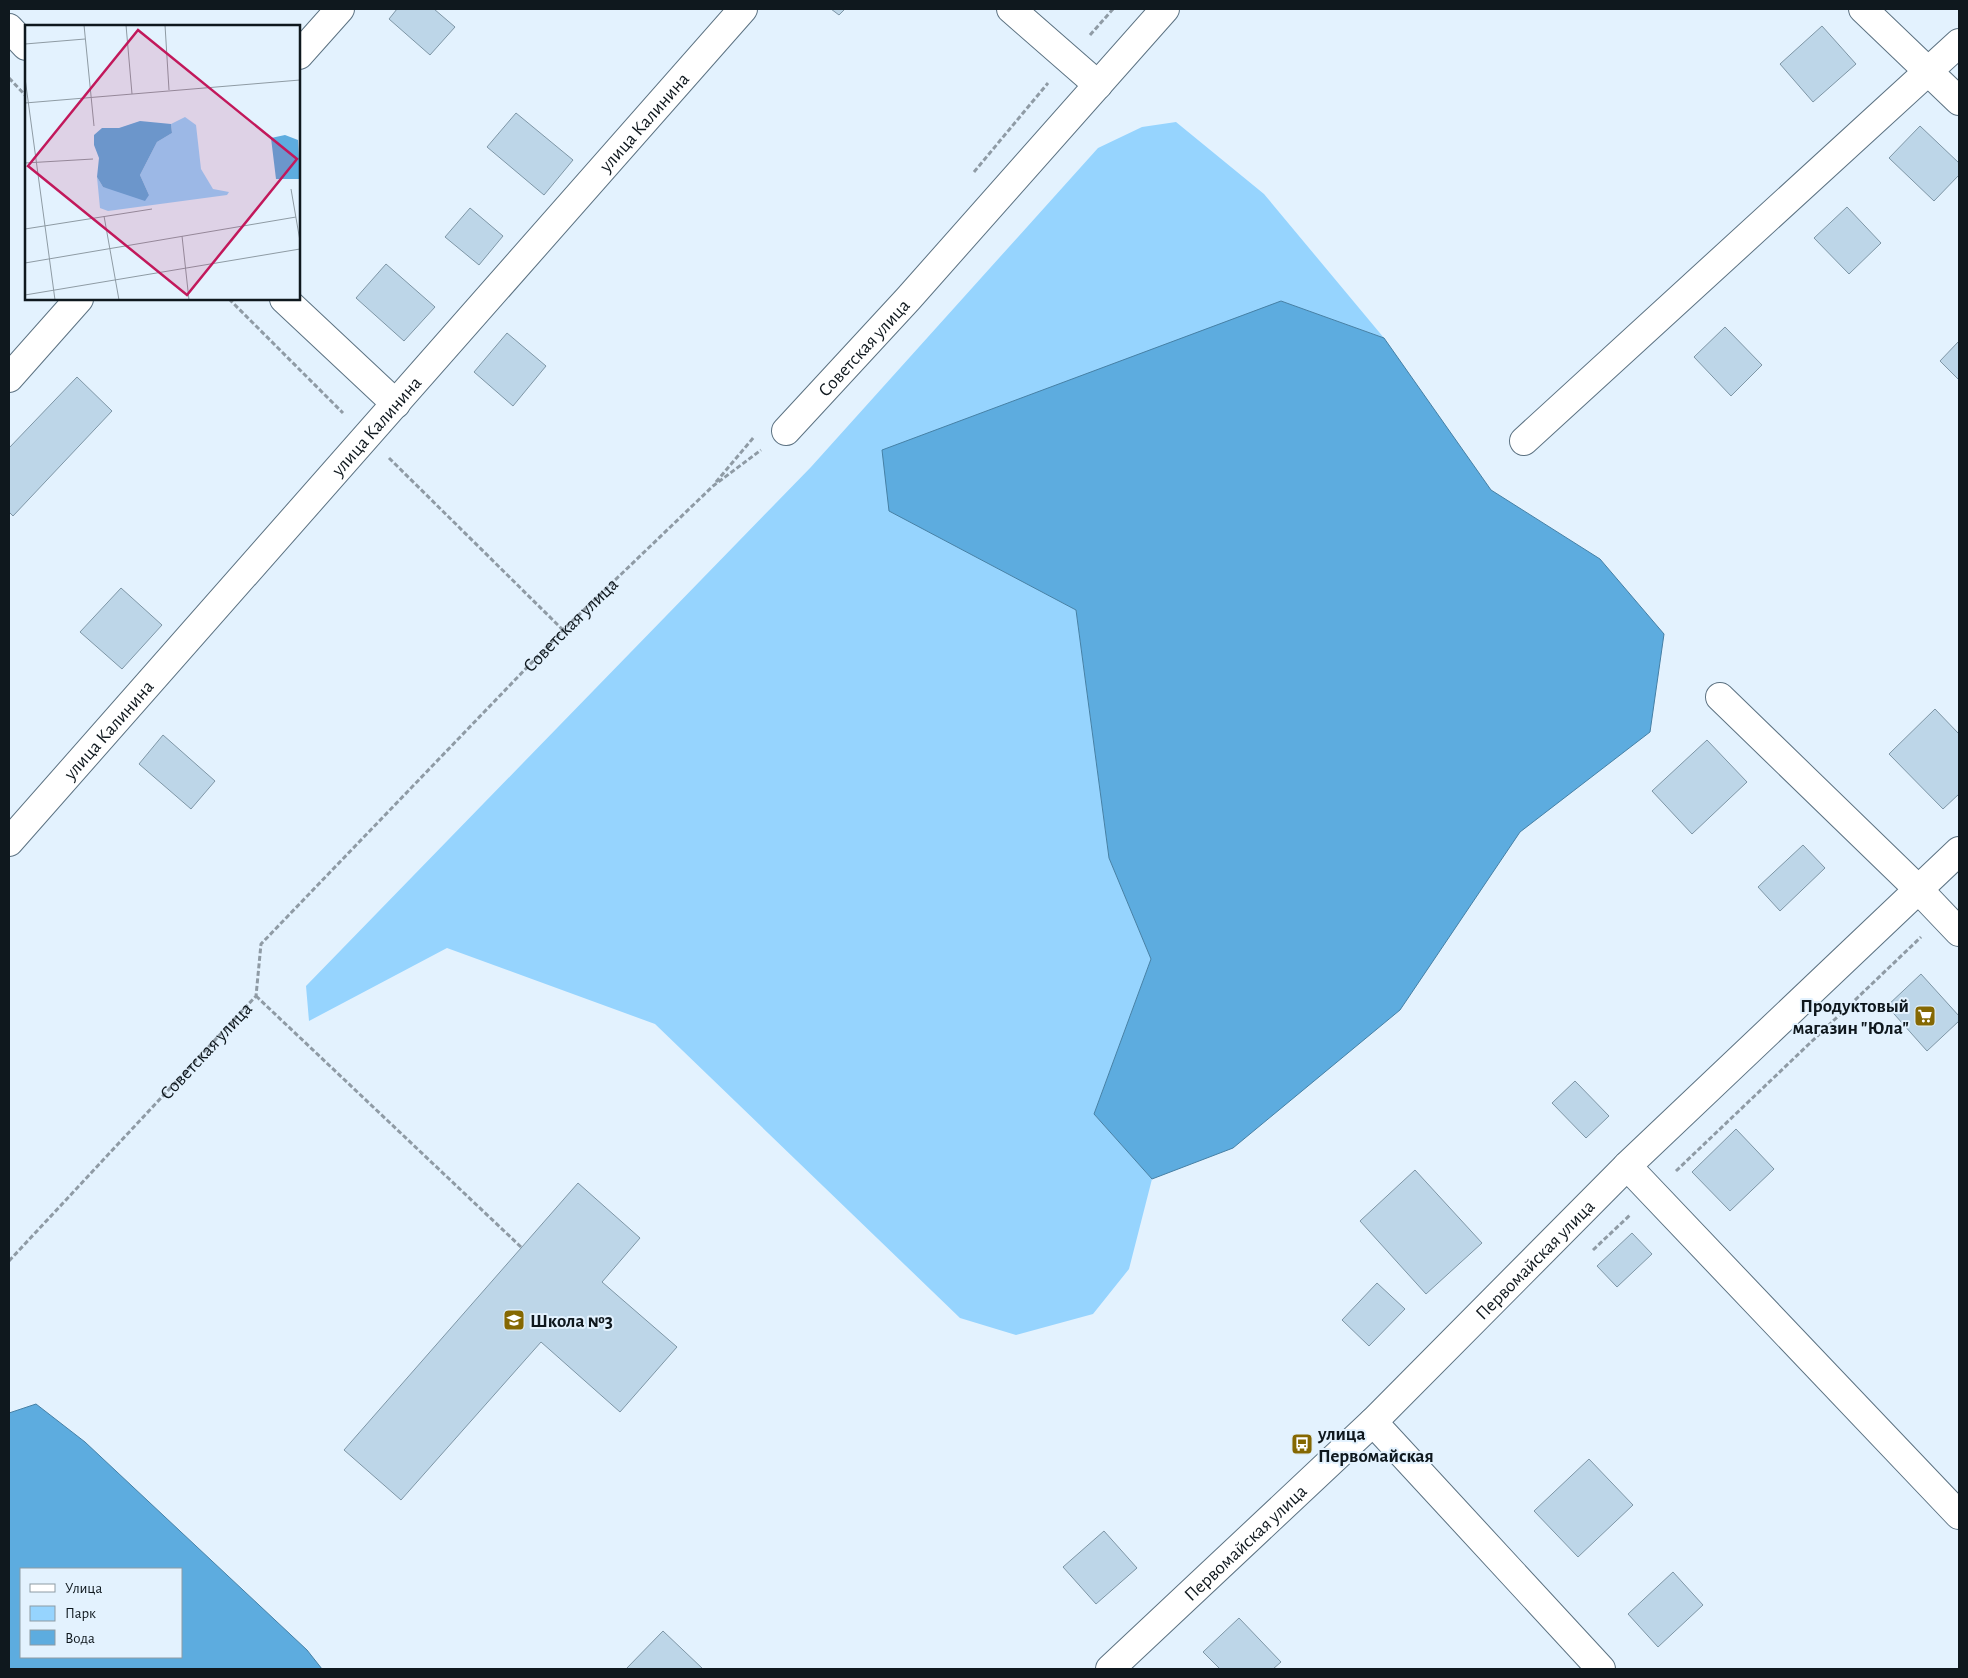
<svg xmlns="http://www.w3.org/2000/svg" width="1968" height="1678" font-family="'Alegreya Sans',sans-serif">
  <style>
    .green { fill: #96d4fe }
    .water { fill: #5dacdf; stroke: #4680a5; fill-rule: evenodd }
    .building { fill: #bdd6e8; stroke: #7e96a6 }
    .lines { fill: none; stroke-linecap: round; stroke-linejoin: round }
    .minor-casing { stroke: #5c7282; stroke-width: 30 }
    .tertiary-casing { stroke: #5c7282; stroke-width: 30 }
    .path { stroke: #8f9ba5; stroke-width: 3; stroke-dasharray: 5 2.5; stroke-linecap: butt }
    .minor { stroke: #fff; stroke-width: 28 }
    .tertiary { stroke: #fff; stroke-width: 28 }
    .labels { text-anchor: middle; stroke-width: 4; stroke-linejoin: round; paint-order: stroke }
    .street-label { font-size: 19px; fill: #0f181e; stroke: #e3f2fe }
    .poi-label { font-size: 19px; font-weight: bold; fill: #0f181e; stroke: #e3f2fe; text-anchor: start }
    .inset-road { fill: none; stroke: #8e9ba4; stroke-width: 1 }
    .view { fill: #c2185b; fill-opacity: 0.15; stroke: #c2185b; stroke-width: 2.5 }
    .inset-edge { fill: none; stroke: #0f181e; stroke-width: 2.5 }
  </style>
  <rect width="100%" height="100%" fill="#e3f2fe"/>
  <path class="green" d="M1176 122 1264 194 1384 338 1281 301 890 511 1076 610 1109 858 1151 959 1094 1114 1152 1179 1129 1269 1093 1314 1016 1335 960 1318 655 1024 447 948 309 1021 306 986 811 467 1098 148 1142 127Z"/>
  <g class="water">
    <path d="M1281 301 1384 338 1491 490 1600 559 1664 634 1650 732 1520 832 1400 1010 1233 1148 1152 1179 1094 1114 1151 959 1109 858 1076 610 889 511 882 450Z"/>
    <path d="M36 1404 85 1442 307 1650 322 1669H9V1413ZM21 1569H181V1657H21Z"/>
  </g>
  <g class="building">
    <path d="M397 9H434L455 27 430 55 389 19Z"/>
    <path d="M831 9H845L839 15Z"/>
    <path d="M1822 26 1856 64 1813 102 1780 64Z"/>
    <path d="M516 113 573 160 544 195 487 147Z"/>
    <path d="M1920 126 1959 163V175L1934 201 1889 158Z"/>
    <path d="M1847 207 1881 243 1849 274 1814 238Z"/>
    <path d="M470 208 503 236 479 265 445 237Z"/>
    <path d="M386 264 435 307 404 341 356 298Z"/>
    <path d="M1725 327 1762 365 1731 396 1694 357Z"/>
    <path d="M507 333 546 366 513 406 474 372Z"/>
    <path d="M1959 341V380L1940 361Z"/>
    <path d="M77 377 112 411 13 516 9 512V448Z"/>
    <path d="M121 588 162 625 122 669 80 632Z"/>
    <path d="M1935 709 1959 734V794L1943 809 1889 754Z"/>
    <path d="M163 735 215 781 191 809 139 764Z"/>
    <path d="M1707 740 1747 782 1692 834 1652 791Z"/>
    <path d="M1803 845 1825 868 1780 911 1758 887Z"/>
    <path d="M1921 974 1959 1016V1021L1927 1051 1887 1006Z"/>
    <path d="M1575 1081 1609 1116 1586 1138 1552 1103Z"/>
    <path d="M1736 1129 1774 1169 1730 1211 1692 1172Z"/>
    <path d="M1415 1170 1482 1243 1426 1294 1360 1221Z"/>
    <path d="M578 1183 640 1238 602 1282 677 1347 620 1412 541 1342 401 1500 344 1450Z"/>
    <path d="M1632 1233 1652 1254 1617 1287 1597 1266Z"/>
    <path d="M1377 1283 1405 1309 1369 1346 1342 1320Z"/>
    <path d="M1589 1459 1633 1505 1578 1557 1534 1511Z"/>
    <path d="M1104 1531 1137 1568 1096 1604 1063 1567Z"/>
    <path d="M1673 1572 1703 1605 1658 1647 1628 1614Z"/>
    <path d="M1239 1618 1281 1662 1273 1669H1220L1203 1652Z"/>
    <path d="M663 1631 703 1669H626Z"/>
  </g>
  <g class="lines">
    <g class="minor-casing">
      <g id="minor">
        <path d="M1011 9 1098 85"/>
        <path d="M9 28 26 46"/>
        <path d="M299 55 340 9"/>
        <path d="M284 299 396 404"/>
        <path d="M9 378 79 299"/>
        <path id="s2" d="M786 431 908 299 1165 9"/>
        <path d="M1524 441 1959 43"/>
        <path d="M1720 697 1919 890 1959 932"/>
        <path id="s3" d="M9 842 743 9"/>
        <path d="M1627 1166 1959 1515"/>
        <path d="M1373 1422 1601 1669"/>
      </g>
    </g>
    <g class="tertiary-casing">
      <g id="tertiary">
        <path d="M1863 9 1959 101"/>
        <path id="s4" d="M1110 1669 1373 1422 1627 1166 1959 851"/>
      </g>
    </g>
    <g class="path">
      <path d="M1090 35 1113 9"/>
      <path d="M9 78 26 96"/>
      <path d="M974 172 1048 83"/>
      <path d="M229 299 343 413"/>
      <path d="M389 458 563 630"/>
      <path d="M716 482 754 437"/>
      <path d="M256 996 521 1247"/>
      <path d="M1676 1171 1921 937"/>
      <path d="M1593 1250 1630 1215"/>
      <path id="s1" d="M9 1261 256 996 261 944 563 630 713 486 761 450"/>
    </g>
    <use href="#minor" class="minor"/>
    <use href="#tertiary" class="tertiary"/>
  </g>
  <defs>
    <g id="supermarket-square" transform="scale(1.125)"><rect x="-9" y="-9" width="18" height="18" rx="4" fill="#856802" stroke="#e3f2fe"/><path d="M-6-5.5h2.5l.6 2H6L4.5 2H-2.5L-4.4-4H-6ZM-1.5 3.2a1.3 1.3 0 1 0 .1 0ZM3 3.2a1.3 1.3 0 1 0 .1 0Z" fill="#fff"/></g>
    <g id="school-square" transform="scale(1.125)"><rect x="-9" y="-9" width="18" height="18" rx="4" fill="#856802" stroke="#e3f2fe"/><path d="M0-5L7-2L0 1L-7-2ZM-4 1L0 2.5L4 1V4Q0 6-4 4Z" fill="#fff"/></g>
    <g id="bus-square" transform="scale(1.125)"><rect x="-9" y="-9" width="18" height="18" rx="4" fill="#856802" stroke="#e3f2fe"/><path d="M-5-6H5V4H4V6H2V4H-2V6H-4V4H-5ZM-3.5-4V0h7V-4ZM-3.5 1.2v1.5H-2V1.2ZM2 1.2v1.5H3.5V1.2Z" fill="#fff"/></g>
  </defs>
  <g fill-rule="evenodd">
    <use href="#supermarket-square" x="1925" y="1016"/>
    <use href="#school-square" x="514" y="1320"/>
    <use href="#bus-square" x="1302" y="1444"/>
  </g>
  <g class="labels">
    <g class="street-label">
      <text dy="7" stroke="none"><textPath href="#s3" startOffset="960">улица Калинина</textPath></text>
      <text dy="7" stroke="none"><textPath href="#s2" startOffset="114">Советская улица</textPath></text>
      <text dy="7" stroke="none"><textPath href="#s3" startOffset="555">улица Калинина</textPath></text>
      <text dy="7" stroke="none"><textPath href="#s1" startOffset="859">Советская улица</textPath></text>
      <text dy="7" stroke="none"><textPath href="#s3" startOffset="150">улица Калинина</textPath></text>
      <text dy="7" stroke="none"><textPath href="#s1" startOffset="288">Советская улица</textPath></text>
      <text dy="7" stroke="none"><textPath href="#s4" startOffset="590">Первомайская улица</textPath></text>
      <text dy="7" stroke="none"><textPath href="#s4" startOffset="185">Первомайская улица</textPath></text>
    </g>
    <g class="poi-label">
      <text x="1909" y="1012" text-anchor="end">Продуктовый<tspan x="1909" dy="22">магазин "Юла"</tspan></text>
      <text x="530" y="1327">Школа №3</text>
      <text x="1318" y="1440">улица<tspan x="1318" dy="22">Первомайская</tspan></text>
    </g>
  </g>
  <g transform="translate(25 25)">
    <rect width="275" height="275" fill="#e3f2fe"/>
    <path d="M160 92 171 100 176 144 188 164 204 167 202 170 83 186 75 183 72 152 78 162 124 170 115 150 132 117 147 108 146 99Z" fill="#96d4fe"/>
    <path d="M115 96 146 99 147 108 132 117 115 150 124 170 120 176 78 162 72 152 74 133 69 120V110L77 103H94ZM260 110 273 115 275 154H251L246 113Z" fill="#5dacdf"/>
    <path class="inset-road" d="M59 0 69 101M101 0 107 69M140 0 144 65M0 19 60 14M0 53 30 275M0 78 275 55M0 138 68 134M266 164 275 216M79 191 94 275M0 204 127 184M157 211 164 275M0 238 271 192M0 270 275 224"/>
    <path class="view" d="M113 5 272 134 162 270 3 141Z"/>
    <rect width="275" height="275" class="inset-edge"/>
  </g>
  <rect width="1968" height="1678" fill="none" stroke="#0f181e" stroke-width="20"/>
  <rect x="20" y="1568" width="162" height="90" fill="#e3f2fe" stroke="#8e9ba4"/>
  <rect x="30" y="1584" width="25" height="8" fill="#ffffff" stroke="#8e9ba4"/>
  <text x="65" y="1593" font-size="15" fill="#0f181e">Улица</text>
  <rect x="30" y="1606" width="25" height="15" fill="#96d4fe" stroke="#8e9ba4"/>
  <text x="65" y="1618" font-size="15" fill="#0f181e">Парк</text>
  <rect x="30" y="1630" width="25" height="15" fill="#5dacdf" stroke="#8e9ba4"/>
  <text x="65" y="1643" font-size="15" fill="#0f181e">Вода</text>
</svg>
